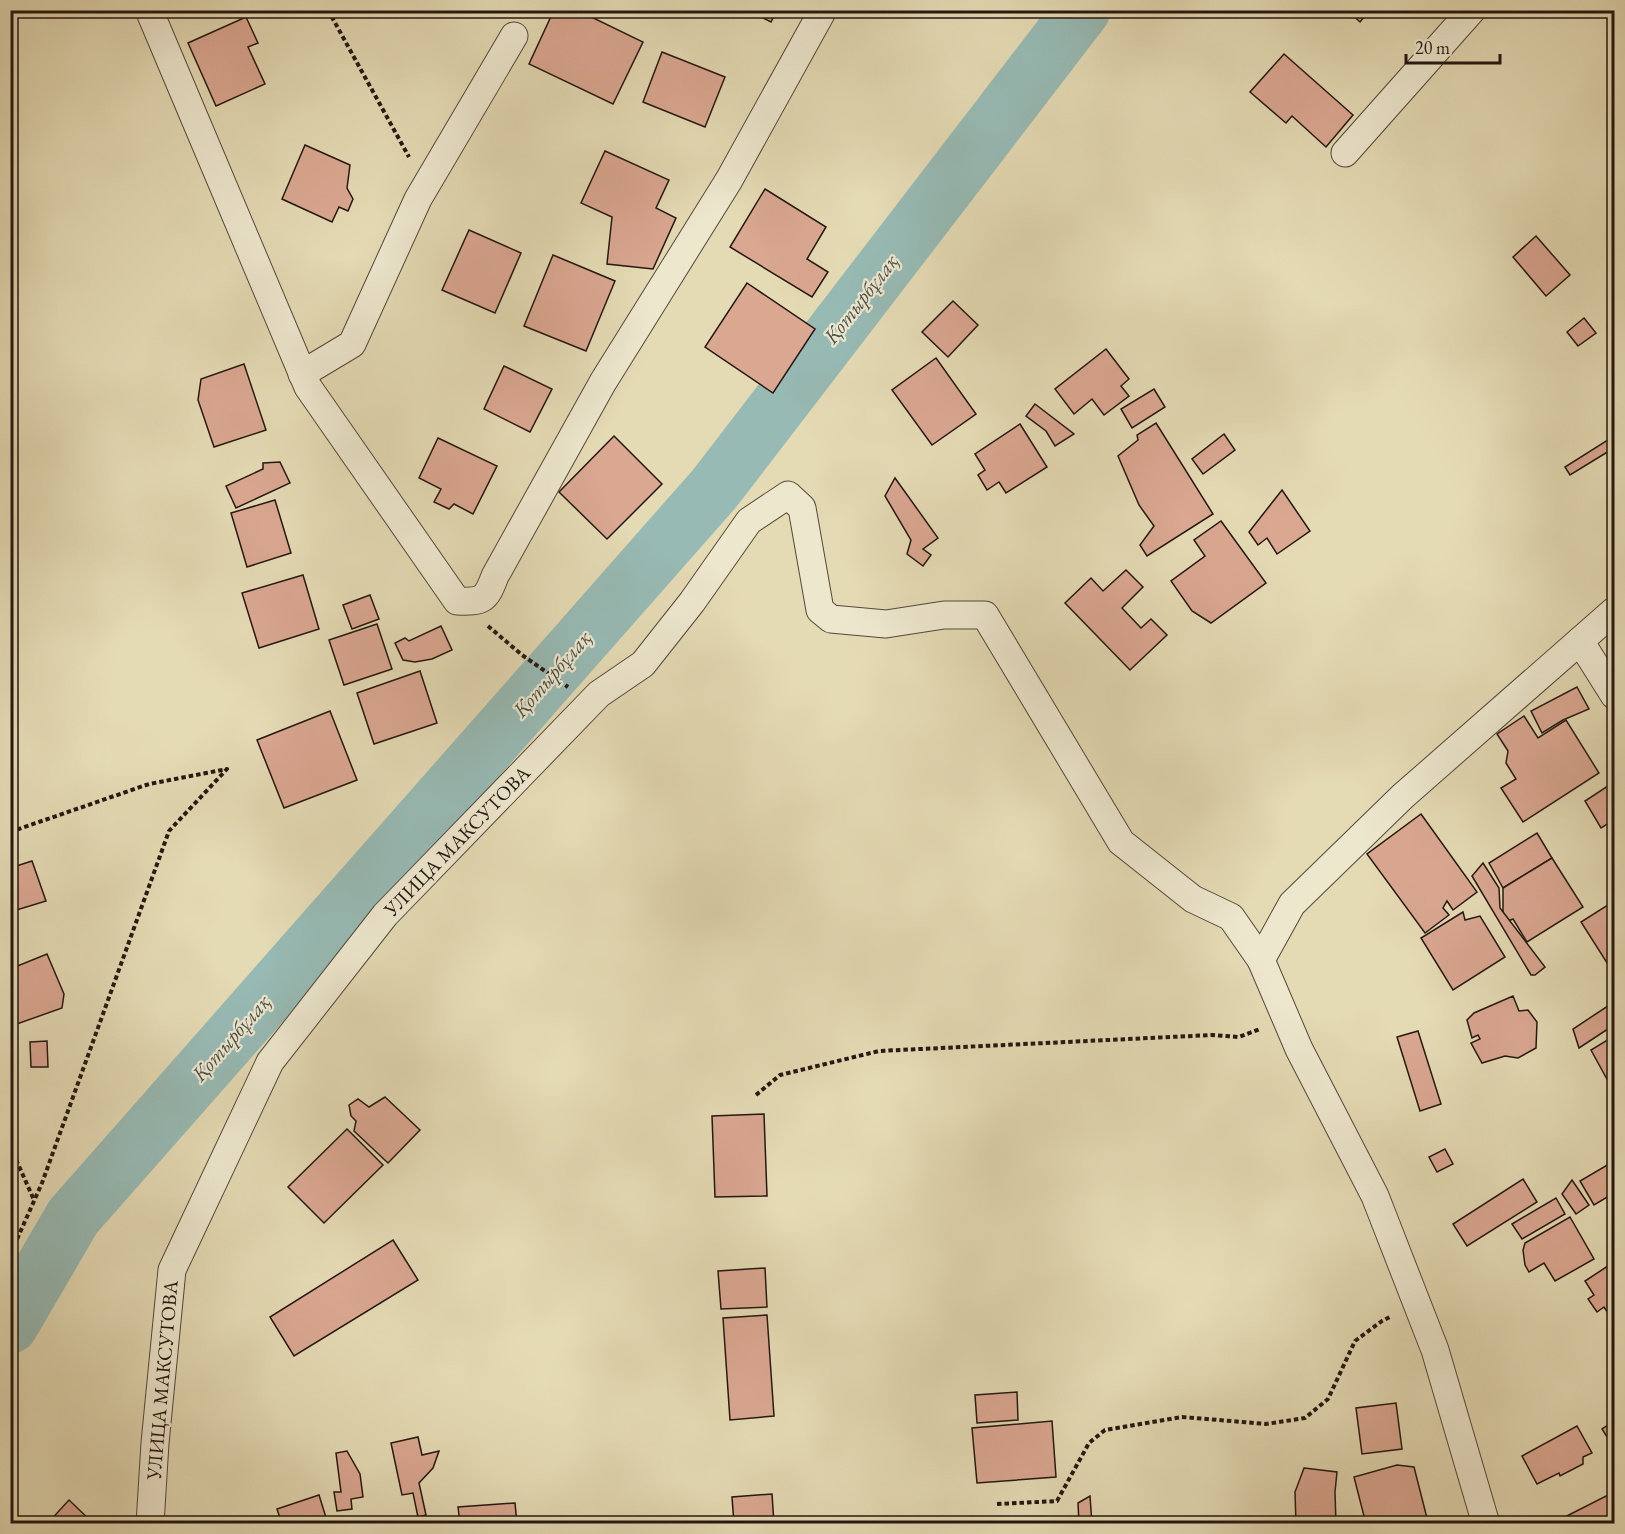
<svg xmlns="http://www.w3.org/2000/svg" width="1625" height="1534" font-family="'EB Garamond',serif">
  <style>
    .lines { fill: none; stroke-linecap: round; stroke-linejoin: round }
    .river { stroke: #97bab4; stroke-width: 57 }
    .building { fill: #daa791; stroke: #241711; stroke-width: 1.5 }
    .street-casing { stroke: #54483a; stroke-width: 29 }
    .path { stroke: #241711; stroke-width: 4; stroke-dasharray: 4.5 3; stroke-linecap: butt }
    .street { stroke: #ede7ce; stroke-width: 27 }
    .labels { text-anchor: middle; stroke-width: 4.5; stroke-linejoin: round; paint-order: stroke }
    .street-label { font-size: 20px; fill: #241711; stroke: #ede7ce }
    .water-label { font-size: 21px; font-style: italic; fill: #4c504a; stroke: #ede7ce }
  </style>
  <rect width="100%" height="100%" fill="#e4dab4"/>
  <filter id="stains"><feTurbulence type="fractalNoise" baseFrequency=".00333" numOctaves="4"/><feColorMatrix values="0 0 0 0 .2 0 0 0 0 .09 0 0 0 0 .02 0 0 0 .5 -.17"/></filter>
  <radialGradient id="worn" r=".72"><stop offset=".6" stop-color="#630" stop-opacity="0"/><stop offset="1" stop-color="#630" stop-opacity=".3"/></radialGradient>
  <g class="lines">
    <path class="river" d="M10 1325 73 1217 715 488 1082 10"/>
  </g>
  <g class="building">
    <path d="M554 10H577L643 42 613 104 529 64Z"/>
    <path d="M748 10H777L771 22Z"/>
    <path d="M1347 10H1370L1360 22Z"/>
    <path d="M246 17 258 43 248 47 265 84 216 106 188 43Z"/>
    <path d="M662 52 725 77 705 127 643 102Z"/>
    <path d="M1284 54 1353 115 1326 147 1292 116 1286 123 1250 92Z"/>
    <path d="M305 145 350 165 347 188 353 199 348 211 339 207 332 222 282 199Z"/>
    <path d="M605 151 669 180 656 208 676 218 653 269 607 264 612 217 581 203Z"/>
    <path d="M765 189 826 227 807 259 828 272 812 297 730 247Z"/>
    <path d="M469 230 521 253 495 313 442 290Z"/>
    <path d="M1536 236 1570 275 1546 296 1513 257Z"/>
    <path d="M553 255 615 281 586 351 524 326Z"/>
    <path d="M747 283 815 329 773 393 705 347Z"/>
    <path d="M953 301 978 325 948 357 922 332Z"/>
    <path d="M1584 318 1596 333 1578 346 1567 332Z"/>
    <path d="M1106 349 1129 379 1121 386 1129 396 1104 415 1092 399 1074 414 1055 389Z"/>
    <path d="M936 358 976 414 932 445 892 390Z"/>
    <path d="M244 364 266 430 214 447 198 400 201 379Z"/>
    <path d="M504 366 552 389 530 432 484 409Z"/>
    <path d="M1154 389 1165 407 1132 428 1121 409Z"/>
    <path d="M1035 404 1074 434 1055 446 1046 431 1026 416Z"/>
    <path d="M1156 423 1213 514 1147 556 1140 545 1154 526 1139 505 1118 456 1138 440 1137 435Z"/>
    <path d="M1020 424 1047 467 1006 493 999 482 987 490 978 475 985 470 975 454Z"/>
    <path d="M1224 434 1235 450 1203 474 1192 459Z"/>
    <path d="M614 436 662 484 607 539 559 492Z"/>
    <path d="M1614 436V448L1570 475 1565 467Z"/>
    <path d="M438 438 497 466 473 514 454 504 449 509 434 502 441 489 419 478Z"/>
    <path d="M280 462 290 483 236 508 226 486 263 469V463Z"/>
    <path d="M895 478 938 538 923 549 931 555 923 566 907 554 911 540 885 496Z"/>
    <path d="M1282 490 1310 531 1277 554 1267 538 1258 545 1249 532Z"/>
    <path d="M275 500 291 553 247 567 231 513Z"/>
    <path d="M1221 521 1266 583 1211 623 1192 611 1171 581 1205 556 1194 540Z"/>
    <path d="M1126 570 1143 587 1122 608 1141 628 1151 619 1167 635 1130 670 1065 603 1091 578 1103 591Z"/>
    <path d="M303 575 319 629 259 648 242 593Z"/>
    <path d="M370 595 379 619 352 629 343 605Z"/>
    <path d="M377 624 392 669 344 685 329 640Z"/>
    <path d="M441 626 452 650 432 659 415 662 403 660 395 643 405 638 409 641Z"/>
    <path d="M420 671 437 723 374 744 357 693Z"/>
    <path d="M1577 687 1589 709 1563 720 1542 733 1531 711Z"/>
    <path d="M330 711 357 780 284 808 257 740Z"/>
    <path d="M1524 716 1538 738 1566 720 1599 773 1523 822 1501 788 1516 779 1506 763 1508 751 1497 734Z"/>
    <path d="M1614 782V820L1601 828 1585 801Z"/>
    <path d="M1421 814 1477 892 1453 910 1447 901 1443 908 1449 915 1425 933 1367 854Z"/>
    <path d="M1537 833 1552 858 1503 888 1489 863Z"/>
    <path d="M1552 858 1583 907 1527 942 1513 919 1508 921 1503 914V888Z"/>
    <path d="M32 861 46 901 10 912V868Z"/>
    <path d="M1483 863 1499 888 1500 908 1545 967 1535 975H1531L1472 876Z"/>
    <path d="M1614 901V963L1609 966 1581 922Z"/>
    <path d="M1463 912 1465 920 1480 916 1505 957 1453 990 1421 938Z"/>
    <path d="M47 954 64 994 62 1008 14 1025 13 1011 10 1012V969Z"/>
    <path d="M1513 996 1519 1011 1528 1010 1537 1022 1536 1048 1518 1058 1505 1056 1482 1063 1471 1043 1480 1039 1478 1035 1472 1038 1467 1020 1474 1013Z"/>
    <path d="M1614 1002V1025L1579 1048 1573 1029Z"/>
    <path d="M1418 1031 1441 1104 1420 1111 1397 1037Z"/>
    <path d="M1614 1036V1092L1591 1050Z"/>
    <path d="M47 1041 48 1067H31L30 1042Z"/>
    <path d="M385 1097 420 1130 388 1163 354 1131 356 1121 351 1116 349 1105 358 1099 369 1107Z"/>
    <path d="M764 1114 767 1196 715 1197 712 1116Z"/>
    <path d="M347 1129 383 1165 324 1223 288 1187Z"/>
    <path d="M1445 1149 1453 1164 1437 1172 1429 1157Z"/>
    <path d="M1614 1161V1193L1594 1205 1580 1181Z"/>
    <path d="M1523 1179 1537 1202 1467 1246 1453 1224Z"/>
    <path d="M1572 1180 1589 1205 1576 1214 1562 1194Z"/>
    <path d="M1556 1198 1565 1214 1522 1239 1512 1224Z"/>
    <path d="M1570 1217 1594 1259 1555 1281 1544 1263 1529 1272 1525 1265 1523 1250 1525 1243Z"/>
    <path d="M393 1240 418 1280 294 1356 270 1317Z"/>
    <path d="M1614 1262V1322L1604 1307 1597 1312 1588 1299 1594 1295 1585 1281Z"/>
    <path d="M765 1268 767 1307 721 1309 718 1271Z"/>
    <path d="M767 1315 774 1416 730 1420 723 1318Z"/>
    <path d="M1017 1392 1018 1420 977 1423 975 1395Z"/>
    <path d="M1396 1403 1402 1449 1362 1454 1356 1408Z"/>
    <path d="M1052 1421 1056 1477 977 1483 972 1428Z"/>
    <path d="M1614 1421V1448L1602 1429Z"/>
    <path d="M1577 1426 1592 1453 1583 1457V1464L1560 1476 1559 1473 1537 1484 1522 1456Z"/>
    <path d="M418 1437 422 1455 439 1451 433 1468 419 1483 426 1515 418 1517 413 1493 402 1495 391 1443Z"/>
    <path d="M347 1451 360 1474 363 1497 351 1499 352 1509 337 1511 334 1492H341L336 1453Z"/>
    <path d="M1397 1465 1414 1467 1428 1522 1366 1524 1354 1477Z"/>
    <path d="M1304 1468 1337 1472 1335 1492 1336 1524H1296L1295 1492Z"/>
    <path d="M772 1494 774 1524H734L732 1497Z"/>
    <path d="M1610 1494 1614 1503V1524H1551Z"/>
    <path d="M319 1495 328 1524H282L277 1509Z"/>
    <path d="M1090 1496 1092 1524H1079L1078 1503Z"/>
    <path d="M69 1500 94 1524H47Z"/>
    <path d="M515 1503 517 1524H460L458 1507Z"/>
  </g>
  <g class="lines">
    <g class="street-casing">
      <g id="street">
        <path d="M149 10 308 387 457 601C483 602 486 600 495 576L603 382 729 180 823 10"/>
        <path d="M1345 153 1472 10"/>
        <path d="M302 374 352 344 418 199 514 36"/>
        <path d="M1580 641 1614 695"/>
        <path d="M1261 960 1292 904 1403 796 1614 611"/>
        <path d="M150 1524 155 1443 172 1270 270 1062 385 915 599 694 643 664 692 602 749 521 788 495 802 508 820 610 831 619 886 624 944 615H985L1121 842 1193 899 1231 917 1261 960 1299 1049 1375 1196 1435 1350 1486 1524"/>
      </g>
    </g>
    <g class="path">
      <path d="M328 10 409 157"/>
      <path d="M488 626 522 655 568 687"/>
      <path d="M10 832 149 784 227 769 169 831 42 1183 10 1255"/>
      <path d="M756 1095 780 1075 879 1051 1212 1035 1239 1037 1260 1029"/>
      <path d="M10 1146 34 1200"/>
      <path d="M997 1504 1057 1501 1089 1443 1105 1430 1182 1417 1266 1424 1305 1418 1328 1399 1355 1341 1382 1321 1392 1316"/>
    </g>
    <use href="#street" class="street"/>
  </g>
  <g class="labels">
    <g class="street-label">
      <text transform="translate(457 841) rotate(-46)" y="7">УЛИЦА МАКСУТОВА</text>
      <text transform="translate(162 1380) rotate(-85)" y="7">УЛИЦА МАКСУТОВА</text>
    </g>
    <g class="water-label">
      <text transform="translate(861 299) rotate(-52)" y="7">Қотырбұлақ</text>
      <text transform="translate(552 674) rotate(-49)" y="7">Қотырбұлақ</text>
      <text transform="translate(231 1038) rotate(-49)" y="7">Қотырбұлақ</text>
    </g>
  </g>
  <rect width="1625" height="1534" fill="none" stroke="#e4dab4" stroke-width="36"/>
  <rect x="12" y="12" width="1601" height="1510" fill="none" stroke="#241711" stroke-width="3"/>
  <rect x="18" y="18" width="1589" height="1498" fill="none" stroke="#241711" stroke-width="1.5"/>
  <path d="M1406 54v9h94v-9" fill="none" stroke="#241711" stroke-width="3"/>
  <text x="1415" y="54" font-size="18" fill="#241711" stroke="#ede7ce" stroke-width="4.5" paint-order="stroke">20 m</text>
  <rect width="100%" height="100%" filter="url(#stains)"/>
  <rect width="100%" height="100%" fill="url(#worn)"/>
</svg>
